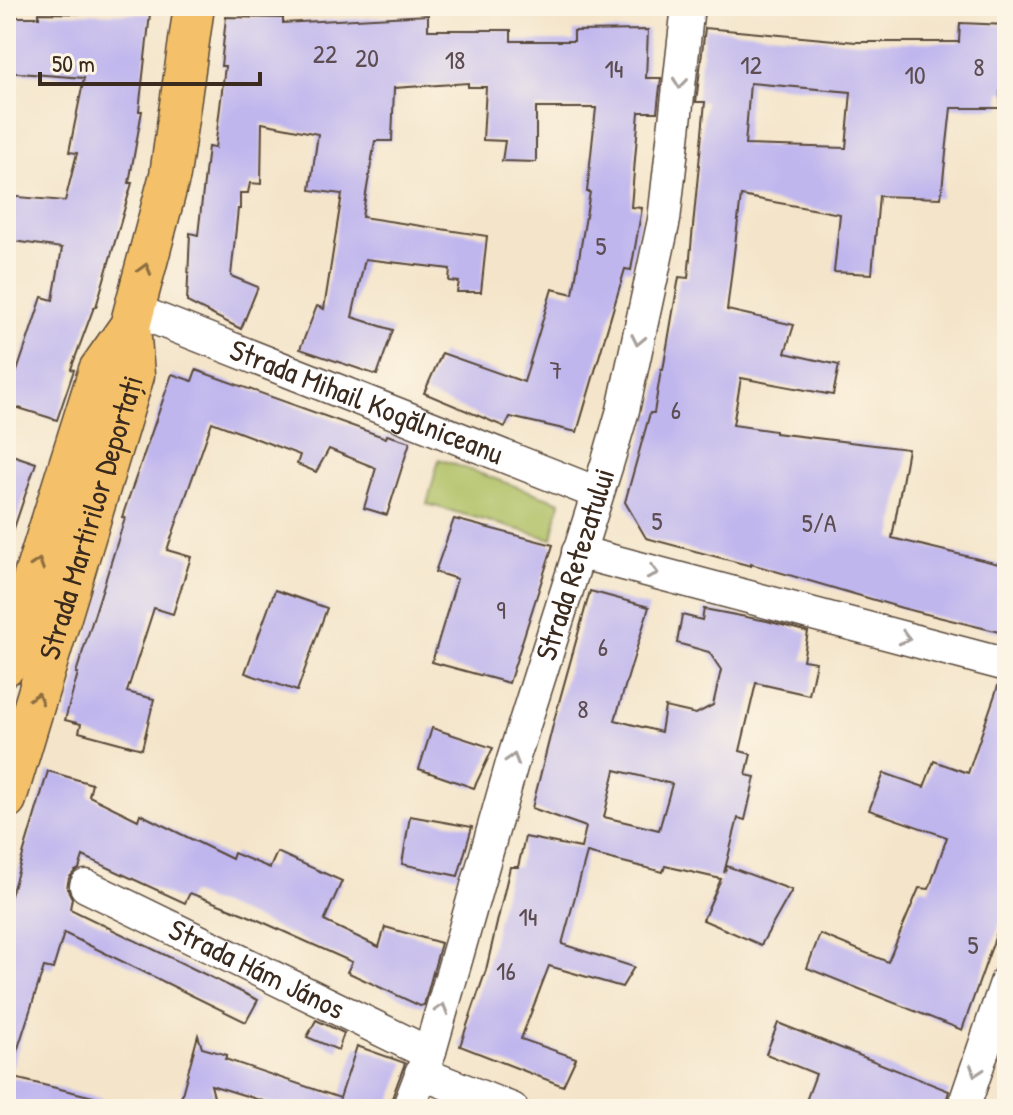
<svg xmlns="http://www.w3.org/2000/svg" width="1013" height="1115" font-family="'Patrick Hand',sans-serif">
  <style>
    .green { fill: #adbf62; stroke: #747440; stroke-width: 2 }
    .building { fill: #bfb6ee; fill-rule: evenodd }
    .lines { fill: none; stroke-linecap: round; stroke-linejoin: round }
    .minor-casing { stroke: #574638; stroke-width: 35 }
    .major-casing { stroke: #574638; stroke-width: 43 }
    .minor { stroke: #fff; stroke-width: 32 }
    .major { stroke: #f4c16a; stroke-width: 40 }
    .oneway { stroke: #a79f9a }
    .oneway2 { stroke: #8e6e40 }
    .labels { text-anchor: middle; stroke-width: 6; stroke-linejoin: round; paint-order: stroke }
    .number-label { font-size: 26px; fill: #5c4d52 }
    .street-label { font-size: 30px; fill: #3b2a1e; stroke: #fcf5e5 }
  </style>
  <rect width="100%" height="100%" fill="#fcf5e5"/>
  <filter id="ink" filterUnits="userSpaceOnUse"><feTurbulence type="fractalNoise" baseFrequency=".0125" numOctaves="2"/><feDisplacementMap in="SourceGraphic" scale="16" xChannelSelector="R" yChannelSelector="G"/><feConvolveMatrix kernelMatrix="1 2 1 2 8 2 1 2 1" color-interpolation-filters="sRGB"/></filter>
  <filter id="wash" filterUnits="userSpaceOnUse"><feTurbulence type="fractalNoise" baseFrequency=".006" numOctaves="4" result="noise"/><feDisplacementMap in="SourceGraphic" scale="32" xChannelSelector="R" yChannelSelector="G"/><feGaussianBlur stdDeviation="1.8" result="paint"/><feColorMatrix in="noise" values="0 0 0 0 0 0 0 0 0 0 0 0 0 0 0 0 0 1.4 0 .05"/><feComposite in="paint" operator="in"/></filter>
  <g filter="url(#wash)">
    <rect width="100%" height="100%" fill="#f4e5ca"/>
    <path class="green" d="M439 459 560 502 552 539 427 504Z"/>
    <g id="blocks">
      <g class="building">
        <path d="M39 13 150 14 139 111H142L129 183H132L96 307H94L71 369 74 370 57 420 6 404 42 297 53 300 62 248 6 240V196L65 201 77 153 69 152 84 78 6 72V17H39Z"/>
        <path d="M428 15V30H511V41H574V31L648 30 646 78H661L657 112H639L631 207 642 208 631 270 625 269 577 432 510 417 505 427 424 393 442 353 524 382 552 289 573 294 590 192H587L596 108H536V162L502 161 505 141 483 140 486 87H468V83L394 88 392 141H375L362 217 487 236 481 292H457L459 282 449 281 450 269 365 259 352 317 393 330 377 375 300 349 317 306 324 309 342 194 310 190 318 134 262 123 261 184 250 183 248 193H240V209H238L231 276 258 287 241 329 187 302 190 233 198 235 208 147 215 148 225 66H221L226 17 283 18V23Z"/>
        <path d="M960 23 1007 25V93L1000 92 1001 108H951L941 198 879 196 872 274 834 272 840 214 741 196 727 310 794 325 785 353 839 365 833 395 741 378 733 425 775 431V433L908 449 892 538 1007 566V634L902 608 751 564V566L646 538 625 502 650 413H654L661 370H663L679 277 688 278 705 102H696L705 28 856 42H959ZM750 83 851 92 846 148 745 145Z"/>
        <path d="M196 370 386 438 387 435 410 442 387 515 364 508 376 468 329 449 316 472 297 464 300 455 212 422 167 550 191 557 173 614 154 608 127 692 154 699 142 749 79 732 81 724 65 720 78 673H76L125 518 122 517 172 374 192 381Z"/>
        <path d="M6 453 36 463 10 540 6 539Z"/>
        <path d="M454 519 553 545 509 683 432 662 457 579 435 572Z"/>
        <path d="M275 590 327 608 297 691 245 673Z"/>
        <path d="M590 591 649 607 615 720 661 732 665 707 696 714 713 705 721 670 709 652 677 643 682 615 702 620 704 609 767 621 808 632 803 660 816 662 809 695 756 683 740 751 751 754 746 775 755 777 745 820 738 818 724 873 727 866 792 890 761 945 703 920 721 879 665 866 663 872 587 853 562 944 634 967 622 987 549 966 521 1039 576 1058 563 1086 460 1046 486 970 510 867H518L525 837 581 848 586 827 532 808 556 713ZM615 770 672 784 659 830 604 817Z"/>
        <path d="M999 683H1007V904L962 1030 807 968 820 934 888 962 919 888 929 889 947 837 869 810 884 773 924 787 934 761 968 773Z"/>
        <path d="M432 728 493 748 474 788 419 769Z"/>
        <path d="M48 771 92 784 89 796 138 820 140 814 232 859 234 853 270 868 277 852 342 881 324 921 379 947 385 927 441 943 424 1005 420 1006 347 972 352 962 249 916 190 893 185 903 83 856 79 869 75 871 69 878 67 888 72 898 70 909 258 1000 246 1022 64 933 53 969 44 967 11 1070 6 1069V912Z"/>
        <path d="M410 816 472 827 458 876 402 864Z"/>
        <path d="M316 1020 344 1033 338 1050 307 1037Z"/>
        <path d="M778 1023 949 1091 944 1109H803L816 1074 766 1054Z"/>
        <path d="M198 1035 202 1048 227 1055 225 1059 340 1098 357 1046 405 1063 388 1109H289L211 1085 217 1109H178Z"/>
        <path d="M6 1076 106 1100 104 1109H6Z"/>
      </g>
    </g>
  </g>
  <g filter="url(#ink)">
    <use href="#blocks" fill-opacity="0" stroke="#574638" stroke-width="2"/>
    <g class="lines">
      <g class="minor-casing">
        <g id="minor">
          <path id="s1" d="M134 310 597 493"/>
          <path d="M578 552 1007 665"/>
          <path id="s2" d="M86 886 418 1048 430 1051"/>
          <path d="M421 1073 512 1109"/>
          <path id="s3" d="M408 1109 430 1051 513 760 608 461 623 410 664 220 688 6"/>
          <path d="M963 1109 1007 980"/>
        </g>
      </g>
      <g class="major-casing">
        <g id="major">
          <path d="M6 665 99 370 130 326 170 175 194 6"/>
          <path id="s4" d="M6 799 134 375 130 326"/>
        </g>
      </g>
      <use href="#minor" class="minor"/>
      <use href="#major" class="major"/>
    </g>
    <defs><path id="oneway-chevron" d="M-2-3.5L2.5 0L-2 3.5" fill="none" stroke-width="1.6" stroke-linecap="round" stroke-linejoin="round" transform="scale(2)"/></defs>
    <g class="oneway">
      <use href="#oneway-chevron" transform="translate(680 83) rotate(96)"/>
      <use href="#oneway-chevron" transform="translate(638 340) rotate(102)"/>
      <use href="#oneway-chevron" transform="translate(653 572) rotate(15)"/>
      <use href="#oneway-chevron" transform="translate(905 638) rotate(15)"/>
      <use href="#oneway-chevron" transform="translate(513 759) rotate(-73)"/>
      <use href="#oneway-chevron" transform="translate(442 1009) rotate(-74)"/>
      <use href="#oneway-chevron" transform="translate(976 1071) rotate(109)"/>
    </g>
    <g class="oneway2">
      <use href="#oneway-chevron" transform="translate(145 269) rotate(-75)"/>
      <use href="#oneway-chevron" transform="translate(38 564) rotate(-72)"/>
      <use href="#oneway-chevron" transform="translate(37 698) rotate(-73)"/>
    </g>
  </g>
  <g class="labels">
    <g class="number-label">
      <text x="325" y="63">22</text>
      <text x="367" y="67">20</text>
      <text x="455" y="69">18</text>
      <text x="751" y="74">12</text>
      <text x="979" y="76">8</text>
      <text x="614" y="78">14</text>
      <text x="915" y="84">10</text>
      <text x="601" y="255">5</text>
      <text x="556" y="379">7</text>
      <text x="676" y="419">6</text>
      <text x="657" y="530">5</text>
      <text x="819" y="532">5/A</text>
      <text x="501" y="619">9</text>
      <text x="603" y="656">6</text>
      <text x="583" y="718">8</text>
      <text x="528" y="926">14</text>
      <text x="973" y="954">5</text>
      <text x="506" y="980">16</text>
    </g>
    <g class="street-label">
      <text dy="10" stroke="none"><textPath href="#s1" startOffset="250">Strada Mihail Kogălniceanu</textPath></text>
      <text dy="10" stroke="none"><textPath href="#s4" startOffset="294">Strada Martirilor Deportați</textPath></text>
      <text dy="10" stroke="none"><textPath href="#s3" startOffset="570">Strada Retezatului</textPath></text>
      <text dy="10" stroke="none"><textPath href="#s2" startOffset="190">Strada Hám János</textPath></text>
    </g>
  </g>
  <rect width="1013" height="1115" fill="none" stroke="#fcf5e5" stroke-width="32"/>
  <path d="M40 72v12h220v-12" fill="none" stroke="#3b2a1e" stroke-width="4"/>
  <text x="52" y="72" font-size="24" fill="#3b2a1e" stroke="#fcf5e5" stroke-width="6" paint-order="stroke">50 m</text>
</svg>
